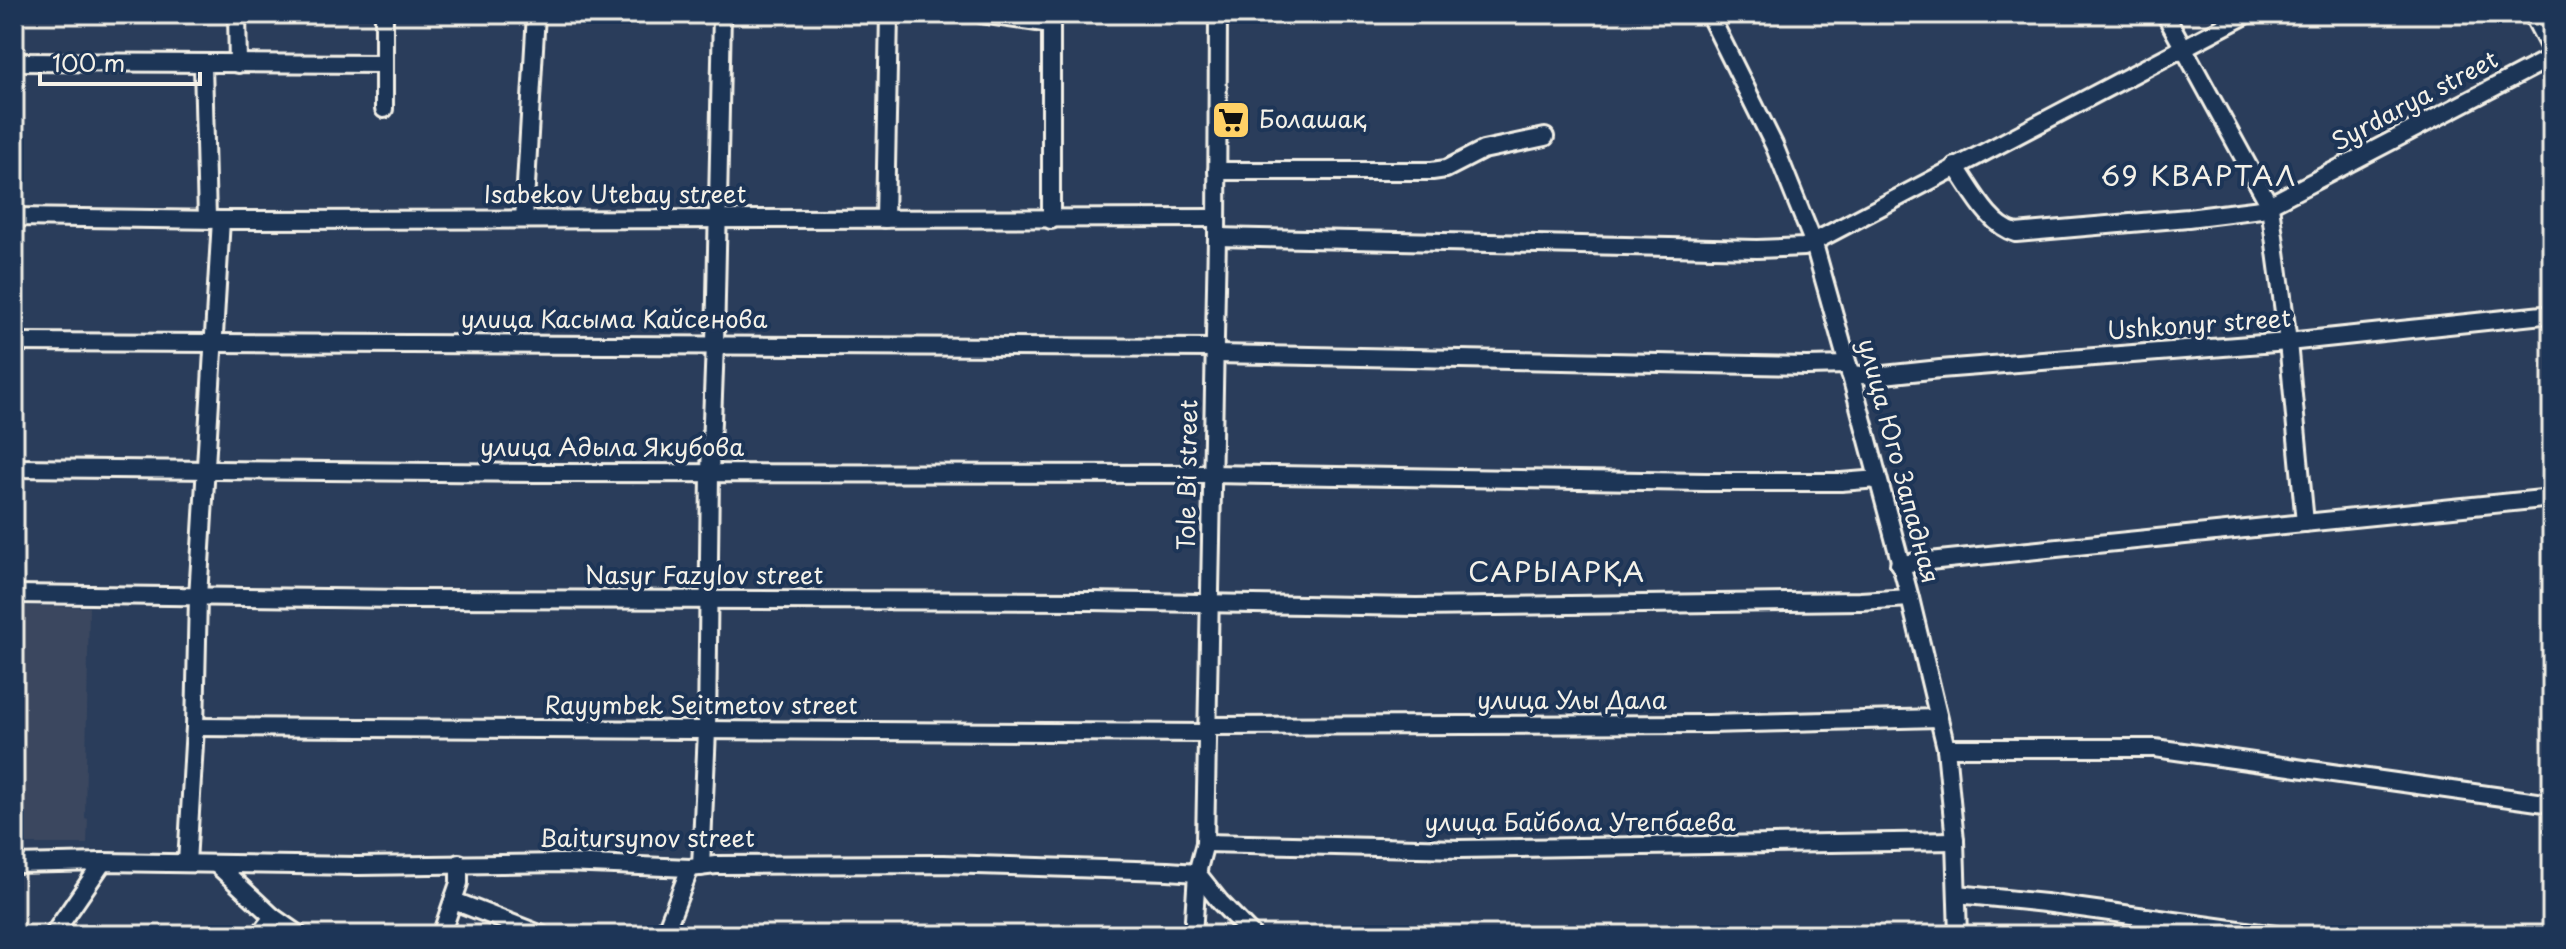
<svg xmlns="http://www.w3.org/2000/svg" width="2566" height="949" font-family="'Playpen Sans',sans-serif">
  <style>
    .built { fill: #3a475f }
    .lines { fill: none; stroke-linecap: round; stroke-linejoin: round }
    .minor-casing { stroke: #f4f1e8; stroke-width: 22 }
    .minor { stroke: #1d3557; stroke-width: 16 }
    .labels { text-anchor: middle; stroke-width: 8; stroke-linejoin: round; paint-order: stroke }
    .street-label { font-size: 24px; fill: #f4f1e8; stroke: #1d3557 }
    .poi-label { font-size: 24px; fill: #f4f1e8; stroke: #1d3557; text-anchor: start }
    .quarter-label { font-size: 28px; letter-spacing: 2px; fill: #f4f1e8; stroke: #1d3557 }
  </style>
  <rect width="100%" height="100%" fill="#2a3d5b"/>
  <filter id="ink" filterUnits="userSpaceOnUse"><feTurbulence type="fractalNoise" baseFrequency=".0125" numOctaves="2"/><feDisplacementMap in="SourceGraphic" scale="16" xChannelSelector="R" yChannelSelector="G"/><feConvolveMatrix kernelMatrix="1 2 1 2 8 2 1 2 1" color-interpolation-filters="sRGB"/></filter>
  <g filter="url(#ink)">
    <path class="built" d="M14 606 89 607 85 818 88 819 87 844H14Z"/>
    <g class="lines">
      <g class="minor-casing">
        <g id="minor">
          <path d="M237 14 238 64"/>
          <path d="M384 14V109"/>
          <path d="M981 14 1051 24"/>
          <path d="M1709 14 1774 145 1794 195 1814 244 1848 365 1910 598 1946 748 1955 841 1958 935"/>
          <path d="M2165 14 2270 206 2288 342 2305 523"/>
          <path d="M2532 14 2552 52"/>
          <path d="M14 62 383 64"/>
          <path d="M203 65 207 219"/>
          <path d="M1955 166C1971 188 1989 226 2016 233L2188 218 2261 209 2552 57"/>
          <path d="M1217 171H1432L1446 169 1483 150 1545 137"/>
          <path d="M14 217 221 220 1217 218"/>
          <path d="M524 219 536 14"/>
          <path d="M885 219 889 14"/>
          <path d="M1051 220V14"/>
          <path d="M1217 237 1757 249 1804 247 2248 14"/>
          <path d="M14 342 1215 348"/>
          <path d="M1215 354 1807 366 1848 365"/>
          <path d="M1850 374 1874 376 1940 369 2288 342 2552 314"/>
          <path d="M14 468 537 473 1211 474 1706 482H1841L1878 479"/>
          <path d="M1899 564 2552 498"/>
          <path d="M14 594 407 599 1091 601 1416 607 1860 601 1910 598"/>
          <path d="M1207 726 1708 724 1938 718"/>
          <path d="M195 727 1207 733"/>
          <path d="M1946 748H2155L2552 804"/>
          <path d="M1205 843 1460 849 1955 841"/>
          <path d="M187 863 195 727 198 597 221 220"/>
          <path d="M14 864 103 862 358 866 564 863 690 868 716 865 943 864 1168 871 1197 873 1220 902 1252 935"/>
          <path d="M216 864 273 917 299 935"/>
          <path d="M701 867 707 730 710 472 715 344 722 14"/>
          <path d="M1957 894 2045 903 2275 935"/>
          <path d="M454 901 542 935"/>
          <path d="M53 935 103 862"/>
          <path d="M259 935 273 917"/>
          <path d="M441 935 459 883V863"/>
          <path d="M664 935 690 868"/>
          <path d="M1193 935 1197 873 1205 843 1217 237 1218 14"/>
        </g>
      </g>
      <use href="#minor" class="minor"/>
    </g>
  </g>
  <defs>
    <g id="supermarket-square" transform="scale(2)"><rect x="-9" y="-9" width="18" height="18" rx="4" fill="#ffd166" stroke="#1d3557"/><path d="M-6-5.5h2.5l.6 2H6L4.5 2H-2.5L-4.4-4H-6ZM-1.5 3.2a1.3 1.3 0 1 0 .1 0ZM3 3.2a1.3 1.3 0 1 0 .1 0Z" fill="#111"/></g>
  </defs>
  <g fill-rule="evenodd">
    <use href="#supermarket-square" x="1231" y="120"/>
  </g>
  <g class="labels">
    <g class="street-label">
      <text transform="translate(2415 101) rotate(-28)" y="8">Syrdarya street</text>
      <text x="615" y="203">Isabekov Utebay street</text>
      <text x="614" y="328">улица Касыма Кайсенова</text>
      <text transform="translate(2199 325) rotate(-4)" y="8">Ushkonyr street</text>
      <text x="612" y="456">улица Адыла Якубова</text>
      <text transform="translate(1898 461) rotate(75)" y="8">улица Юго Западная</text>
      <text transform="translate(1188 475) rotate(-89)" y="8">Tole Bi street</text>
      <text x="704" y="584">Nasyr Fazylov street</text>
      <text x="1572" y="709">улица Улы Дала</text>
      <text x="701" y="714">Rayymbek Seitmetov street</text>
      <text x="1580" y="831">улица Байбола Утепбаева</text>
      <text x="647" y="847">Baitursynov street</text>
    </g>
    <g class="poi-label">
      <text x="1259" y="128">Болашақ</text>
    </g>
    <g class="quarter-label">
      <text x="2199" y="186">69 КВАРТАЛ</text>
      <text x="1557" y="582">САРЫАРҚА</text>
    </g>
  </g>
  <rect width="2566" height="949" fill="none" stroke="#1d3557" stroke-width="48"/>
  <rect x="24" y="24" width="2518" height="901" fill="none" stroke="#f4f1e8" stroke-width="3" filter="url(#ink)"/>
  <path d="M40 72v12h160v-12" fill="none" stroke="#f4f1e8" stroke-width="4"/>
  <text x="52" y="72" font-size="24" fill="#f4f1e8" stroke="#1d3557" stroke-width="6" paint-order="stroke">100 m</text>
</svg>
